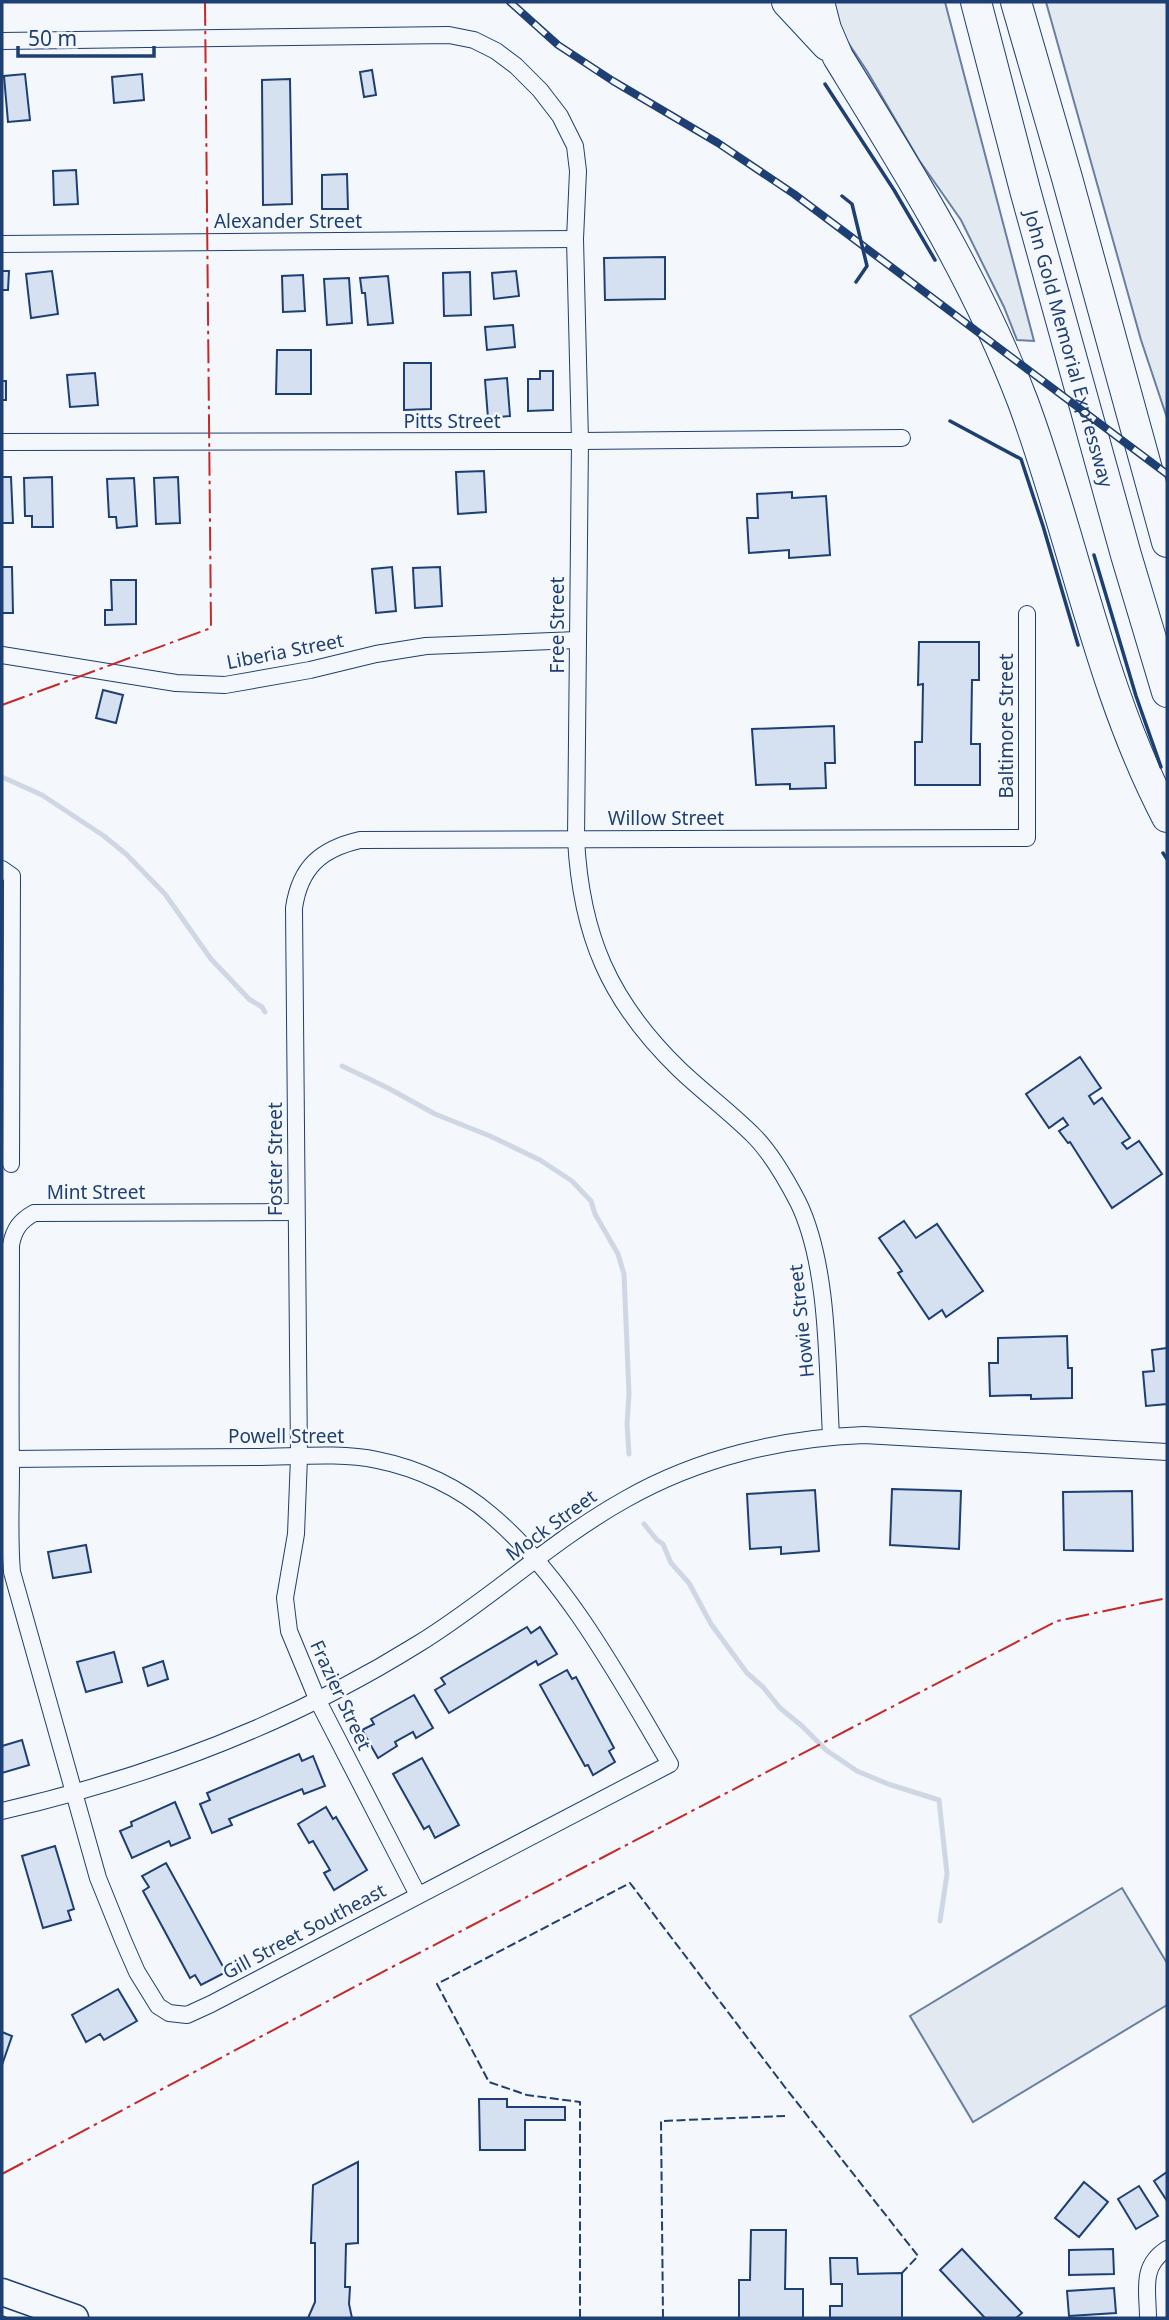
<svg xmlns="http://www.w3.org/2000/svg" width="1169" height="2320" font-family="'Noto Sans',sans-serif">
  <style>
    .green { fill: #e3e9f0; stroke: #687fa3; stroke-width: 2 }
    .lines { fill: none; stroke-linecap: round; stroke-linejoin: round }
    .stream { stroke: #cfd7e4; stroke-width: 5 }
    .building { fill: #d5e0f0; stroke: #1d3f73; stroke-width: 2 }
    .street-casing { stroke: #1d3f73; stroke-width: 18 }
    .primary-casing { stroke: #1d3f73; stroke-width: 29 }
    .highway-casing { stroke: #1d3f73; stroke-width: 32 }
    .street { stroke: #f4f7fb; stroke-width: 16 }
    .primary { stroke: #f4f7fb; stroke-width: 26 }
    .highway { stroke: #f4f7fb; stroke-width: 30 }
    .rail-casing { stroke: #1d3f73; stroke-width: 8 }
    .rail { stroke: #f4f7fb; stroke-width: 5; stroke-dasharray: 16; stroke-linecap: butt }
    .fence { stroke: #1d3f73; stroke-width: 2; stroke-dasharray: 9 3.5; stroke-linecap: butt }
    .wall { stroke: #1d3f73; stroke-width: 3.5 }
    .power { stroke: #c62828; stroke-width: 2; stroke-dasharray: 24 5 3.5 5; stroke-linecap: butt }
    .labels { text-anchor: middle; stroke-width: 5; stroke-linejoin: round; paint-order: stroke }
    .street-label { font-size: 19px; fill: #1d3f73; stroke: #f4f7fb }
  </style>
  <rect width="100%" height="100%" fill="#f4f7fb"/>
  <g class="green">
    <path d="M830 2H945L1034 341 1017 340 1004 307 961 220 919 160 867 71 843 35Z"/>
    <path d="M1046 2H1167V418L1141 340Z"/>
    <path d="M1122 1888 1167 1963V2005L973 2122 910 2016Z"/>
  </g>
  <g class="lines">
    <g class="stream">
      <path d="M2 777 42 795 104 836 126 854 165 894 211 959 249 999 262 1007 265 1012"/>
      <path d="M342 1066 388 1088 435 1114 490 1136 540 1160 572 1181 591 1201 595 1214 618 1254 624 1274 629 1394 627 1424 629 1454"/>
      <path d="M644 1524 657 1540 663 1544 671 1563 689 1583 711 1624 747 1673 763 1687 780 1708 802 1726 826 1750 857 1771 888 1784 939 1800 947 1874 940 1921"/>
    </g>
  </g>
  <g class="building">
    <path d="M372 70 376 95 364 97 360 72Z"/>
    <path d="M25 74 30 120 8 122 4 76Z"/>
    <path d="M142 74 144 100 114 103 112 77Z"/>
    <path d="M290 79 292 204 263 205 262 80Z"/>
    <path d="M76 170 78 204 54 205 53 171Z"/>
    <path d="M347 174 348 209H322V175Z"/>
    <path d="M665 257V299L605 300 604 258Z"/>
    <path d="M2 271H9L8 290H2Z"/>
    <path d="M52 271 58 314 31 318 26 274Z"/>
    <path d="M516 271 519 296 494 299 492 273Z"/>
    <path d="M470 272 471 315 444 316 443 273Z"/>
    <path d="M303 275 305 311 283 312 282 276Z"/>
    <path d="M388 276 393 323 368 325 365 293H362L360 278Z"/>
    <path d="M349 278 352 323 327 325 324 279Z"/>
    <path d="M513 325 515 347 487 350 485 327Z"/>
    <path d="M277 350H311V394H276Z"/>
    <path d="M404 363H431V409L404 410Z"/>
    <path d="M540 371H553V410L528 411V379H540Z"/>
    <path d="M95 373 98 405 70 407 67 375Z"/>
    <path d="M507 378 510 416 488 418 485 380Z"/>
    <rect x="2" y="381" width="4" height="19"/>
    <path d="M484 471 486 512 458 514 456 472Z"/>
    <path d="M2 477H11L13 523H2Z"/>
    <path d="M52 477 53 527H32V516H25L24 478Z"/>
    <path d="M178 477 180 523 156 524 154 478Z"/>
    <path d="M134 478 137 526 117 528 116 517H109L107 479Z"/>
    <path d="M792 492V498L826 496 830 555 789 558V550L749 553 747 518H758L757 494Z"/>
    <path d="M2 567H12L13 613H2Z"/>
    <path d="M392 567 396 611 376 613 372 569Z"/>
    <path d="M440 567 442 606 415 608 413 568Z"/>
    <path d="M111 580H136V624L105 625V610H112Z"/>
    <path d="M919 642H979V680H972L971 744H980V785H915V742H922L923 684 918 685Z"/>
    <path d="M103 690 123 695 116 723 96 718Z"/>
    <path d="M834 726 835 763H825L826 788 790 789V784L756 785 752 729Z"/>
    <path d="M1080 1057 1101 1088 1089 1096 1094 1104 1102 1098 1130 1138 1122 1143 1127 1149 1139 1141 1162 1174 1112 1208 1070 1142 1068 1143 1059 1131 1068 1125 1063 1118 1049 1128 1026 1094Z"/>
    <path d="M904 1221 916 1238 937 1224 983 1291 946 1317 942 1310 929 1319 898 1273 902 1271 879 1238Z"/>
    <path d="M1067 1336 1068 1368H1072V1398L1031 1399V1395L990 1396 989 1363H998V1338Z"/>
    <path d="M1167 1348V1404L1146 1406 1143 1372 1154 1371 1152 1350Z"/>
    <path d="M892 1489 961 1491 959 1549 890 1545Z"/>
    <path d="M815 1490 819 1551 781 1554V1547L750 1549 747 1494Z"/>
    <path d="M1132 1491 1133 1551 1064 1550 1063 1492Z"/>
    <path d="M86 1545 91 1572 53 1578 48 1552Z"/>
    <path d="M527 1627 531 1633 540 1627 557 1654 538 1665 536 1661 449 1713 435 1690 445 1684 441 1678Z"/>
    <path d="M114 1652 122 1682 86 1692 77 1662Z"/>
    <path d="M163 1661 168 1679 148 1686 143 1668Z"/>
    <path d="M567 1670 572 1679 576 1677 614 1748 609 1751 615 1762 593 1775 588 1765 585 1766 540 1685Z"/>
    <path d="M414 1695 433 1728 416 1738 413 1732 395 1742 397 1746 378 1758 362 1730 374 1724 371 1719Z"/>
    <path d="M22 1740 29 1765 2 1773V1746Z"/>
    <path d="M299 1754 302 1761 313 1756 325 1786 304 1794 302 1789 229 1819 232 1825 212 1833 200 1804 210 1800 207 1793Z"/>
    <path d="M422 1758 459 1825 435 1838 429 1826 424 1829 393 1774Z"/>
    <path d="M175 1802 190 1838 171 1846 169 1841 132 1858 120 1831 132 1826 131 1822Z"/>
    <path d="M326 1807 333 1819 336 1817 367 1870 334 1890 324 1873 330 1870 313 1841 309 1843 298 1824Z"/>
    <path d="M55 1846 74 1909 68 1911 71 1920 43 1928 22 1856Z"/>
    <path d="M166 1863 226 1972 201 1985 195 1975 190 1978 143 1891 149 1887 142 1876Z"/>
    <path d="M118 1989 137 2021 104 2040 100 2034 86 2042 72 2015Z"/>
    <path d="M2 2032 12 2036 2 2065Z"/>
    <path d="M479 2099H507V2107H565V2120H525V2150H480Z"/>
    <path d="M358 2162V2243L346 2244 345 2287H350L349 2304 352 2318H308L315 2302V2243H311L313 2185Z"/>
    <path d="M1167 2172V2201L1154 2181Z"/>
    <path d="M1084 2182 1108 2202 1079 2237 1055 2218Z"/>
    <path d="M1139 2186 1158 2216 1136 2229 1118 2199Z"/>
    <path d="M751 2230H786L785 2289H803V2318H739V2280H750Z"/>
    <path d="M962 2249 1022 2313 1016 2318H985L940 2270Z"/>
    <path d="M1113 2249 1114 2274 1069 2275V2250Z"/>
    <path d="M830 2258H857L858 2274 902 2273V2318H830V2306H842V2284H831Z"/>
    <path d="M1114 2288 1116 2313 1069 2316 1067 2291Z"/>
  </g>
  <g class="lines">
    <g class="street-casing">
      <g id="street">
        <path d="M2 41 449 35 474 40 496 51 516 66 540 90 560 116 575 146 578 171 575 239 580 441 576 839C581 935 609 1001 679 1069 703 1092 730 1112 754 1136 772 1154 786 1179 798 1202 829 1265 827 1365 831 1436"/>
        <path d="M2 244 575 239"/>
        <path d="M2 442 580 441 902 438"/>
        <path d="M2 655 176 683 225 685 310 670 376 654 426 646 577 640"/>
        <path d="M2 869 12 876 11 1164"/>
        <path d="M2 1459H11C92 1458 174 1457 255 1457 294 1457 340 1452 377 1460 418 1468 460 1488 491 1515 565 1577 621 1681 670 1764L211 2004 187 2015 169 2013 158 2006 137 1972 123 1940 98 1878 12 1572C9 1538 11 1504 11 1470 10 1395 11 1320 11 1245 14 1229 20 1221 34 1213L296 1212"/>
        <path d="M2 1811C150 1777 288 1725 418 1644 490 1600 552 1540 626 1499 698 1458 782 1438 864 1435L1167 1452"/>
        <path d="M418 1895 318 1701 289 1631 285 1598 296 1534 299 1457 294 908C300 867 321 849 360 840L1027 838V614"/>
        <path d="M1148 2318C1148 2291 1140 2266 1167 2249"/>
      </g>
    </g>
    <g class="primary-casing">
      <path id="primary" d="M2 2292 75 2318"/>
    </g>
    <g class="highway-casing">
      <g id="highway">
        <path d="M787 2 827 45"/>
        <path d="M819 2 826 29 838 57C907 169 976 278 1023 402 1074 539 1099 687 1167 817"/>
        <path id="s1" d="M976 2 1025 190 1126 555 1167 692"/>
        <path d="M1016 2 1067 178 1167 542"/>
      </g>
    </g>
    <use href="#street" class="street"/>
    <use href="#primary" class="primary"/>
    <use href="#highway" class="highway"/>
    <g class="rail-casing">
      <path id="rail" d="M510 2 558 45 613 81 718 143 794 194 1167 474"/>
    </g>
    <use href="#rail" class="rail"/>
    <g class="fence">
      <path d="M224 2H229"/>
      <path d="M2 2316 7 2318"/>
      <path d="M580 2318V2102L527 2095 489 2082 437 1984 630 1883 784 2086 918 2256 902 2273"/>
      <path d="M663 2318 661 2121 785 2116"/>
    </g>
    <g class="wall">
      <path d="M825 84 894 190 935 260"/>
      <path d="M842 196 852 204 867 266 856 282"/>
      <path d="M950 421 1021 459 1043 526 1078 645"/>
      <path d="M1094 555 1136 696 1161 767"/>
      <path d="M1163 853 1167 859"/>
    </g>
    <g class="power">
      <path d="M2 705 211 628 205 2"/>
      <path d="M2 2174 394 1966 1057 1621 1167 1598"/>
    </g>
  </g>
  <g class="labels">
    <g class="street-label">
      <text x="288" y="228">Alexander Street</text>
      <text dy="7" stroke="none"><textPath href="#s1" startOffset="359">John Gold Memorial Expressway</textPath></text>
      <text x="452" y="428">Pitts Street</text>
      <text transform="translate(557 625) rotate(-90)" y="7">Free Street</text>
      <text transform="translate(285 651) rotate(-11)" y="7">Liberia Street</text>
      <text transform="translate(1006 726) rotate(-90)" y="7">Baltimore Street</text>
      <text x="666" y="825">Willow Street</text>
      <text transform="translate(275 1159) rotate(-90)" y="7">Foster Street</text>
      <text x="96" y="1199">Mint Street</text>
      <text transform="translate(801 1321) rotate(-96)" y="7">Howie Street</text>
      <text x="286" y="1443">Powell Street</text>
      <text transform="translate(551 1525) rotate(-36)" y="7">Mock Street</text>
      <text transform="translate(341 1695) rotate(65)" y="7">Frazier Street</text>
      <text transform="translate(304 1931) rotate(-28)" y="7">Gill Street Southeast</text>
    </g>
  </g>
  <rect width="1169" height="2320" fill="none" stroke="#1d3f73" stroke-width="7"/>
  <path d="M18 46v10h136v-10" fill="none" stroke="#1d3f73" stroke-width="3.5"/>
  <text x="28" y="46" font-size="21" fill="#1d3f73" stroke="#f4f7fb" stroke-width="5" paint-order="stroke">50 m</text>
</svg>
